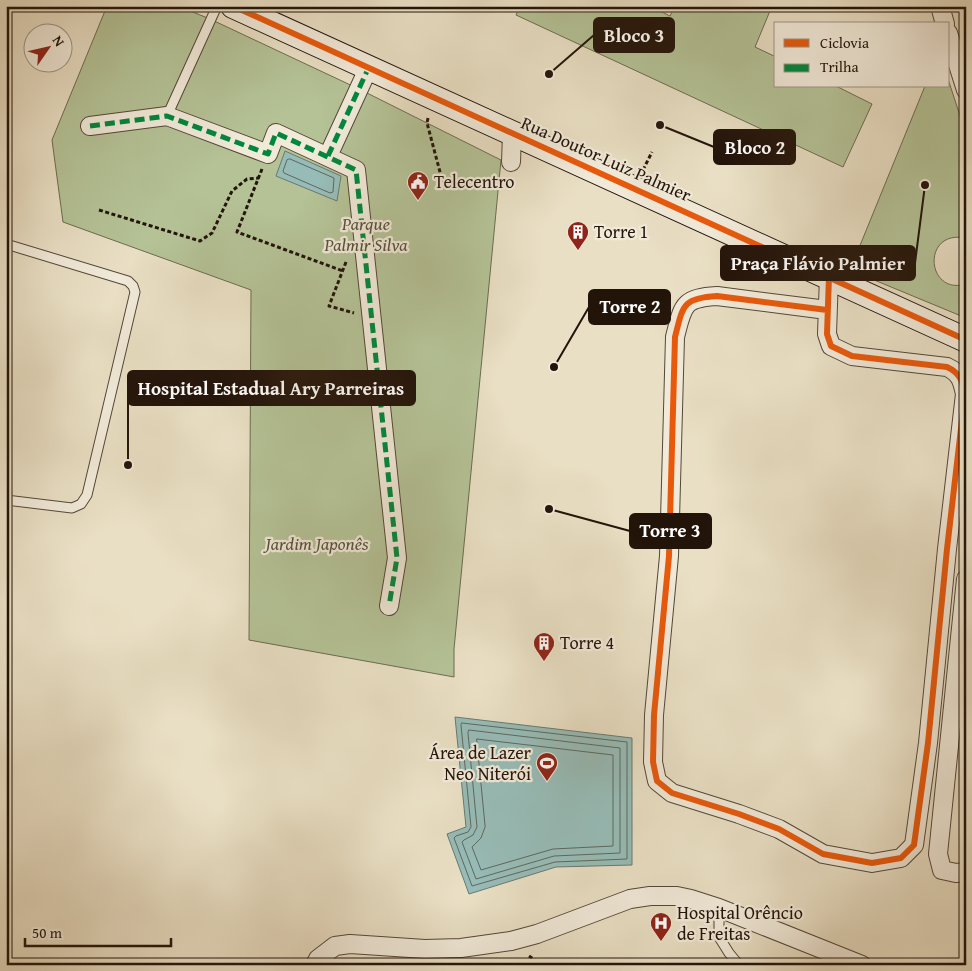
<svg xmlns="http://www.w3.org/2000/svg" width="972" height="971" font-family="'Gentium Book Plus',serif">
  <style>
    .green { fill: #b4c296; stroke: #6c6b50 }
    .water { fill: #97bcb7; stroke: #697972 }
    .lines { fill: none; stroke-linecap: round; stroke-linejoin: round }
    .shore { stroke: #5d6860; stroke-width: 1 }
    .service-casing { stroke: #544738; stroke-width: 11 }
    .minor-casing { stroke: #544738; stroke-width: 20 }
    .secondary-casing { stroke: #23140a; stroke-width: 26 }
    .path { stroke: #23140a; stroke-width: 3; stroke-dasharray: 4 2.5; stroke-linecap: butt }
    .service { stroke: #f1ead9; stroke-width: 9 }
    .minor { stroke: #f1ead9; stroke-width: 18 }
    .secondary { stroke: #f1ead9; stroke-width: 24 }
    .quiet { stroke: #00873e; stroke-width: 5; stroke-dasharray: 10 5; stroke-linecap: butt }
    .cycleway-casing { stroke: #f1ead9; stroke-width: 9 }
    .cycleway { stroke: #e8590c; stroke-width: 6 }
    .labels { text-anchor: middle; stroke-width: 4.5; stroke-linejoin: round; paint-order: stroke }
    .street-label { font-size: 18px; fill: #23140a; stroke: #f1ead9 }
    .poi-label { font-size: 18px; fill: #23140a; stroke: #f1ead9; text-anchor: start }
    .park-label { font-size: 18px; font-style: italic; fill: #56513b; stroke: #f1ead9 }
    .leader { fill: none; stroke: #23140a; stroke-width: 2 }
    .callout-dot { fill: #23140a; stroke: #f1ead9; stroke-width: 2 }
    .callout { fill: #23140a; stroke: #23140a; stroke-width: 2 }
    .callout-label { font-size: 19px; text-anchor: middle; font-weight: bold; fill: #fff }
  </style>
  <rect width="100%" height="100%" fill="#e9dfc4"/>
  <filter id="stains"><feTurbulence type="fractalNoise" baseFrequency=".004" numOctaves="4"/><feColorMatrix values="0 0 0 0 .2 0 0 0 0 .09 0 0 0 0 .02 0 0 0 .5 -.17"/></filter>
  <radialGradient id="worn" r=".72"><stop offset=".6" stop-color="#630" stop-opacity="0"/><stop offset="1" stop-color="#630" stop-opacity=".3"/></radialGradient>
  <g class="green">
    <path d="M107 6H178L210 19 359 89 501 160 454 649V677L249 640 251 290 63 222 52 140Z"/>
    <path d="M520 6H650L670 16 675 6H772L755 47 776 57V86H836L872 104 843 167 516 15Z"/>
    <path d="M948 79 966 134V238C921 229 926 296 966 284V318L850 270 925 86H948Z"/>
  </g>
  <g class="water">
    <path d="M285 151 341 176 337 201 276 176Z"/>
    <path d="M455 717 632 738V865L556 867 469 894 447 834 466 827Z"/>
  </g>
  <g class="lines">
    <g class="shore">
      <path d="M290 159 334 178 333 192 330 193 284 173 283 171 287 160Z"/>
      <path d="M462 723 627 742V859L555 862 472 886 454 838 456 836 468 832 471 827 461 725Z"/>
      <path d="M469 730 620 748V853L554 856 476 879 462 842 464 840 473 835 477 827 468 733Z"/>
      <path d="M477 739 613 755V846L553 849 481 870 472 847 481 838 485 827Z"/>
    </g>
    <g class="service-casing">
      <g id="service">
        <path d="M167 116 217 6"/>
        <path d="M6 244 128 281 133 286 135 292 87 495 81 504 72 508 6 500"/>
        <path d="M719 908V937L729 953 739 965"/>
      </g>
    </g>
    <g class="minor-casing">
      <g id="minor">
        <path d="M940 6 945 24"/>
        <path d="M948 33 966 90"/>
        <path d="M90 126 167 116 268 154 276 133 356 170 397 558 389 606"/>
        <path d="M328 156 368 69"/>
        <path d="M511 162 512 134"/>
        <path d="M827 310 717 296C682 298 683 306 675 337L669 556 654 715 653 762 657 781 672 793 739 814 779 829 823 854 872 863 901 858 914 845 928 743 947 549 965 394C962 380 960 373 947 367L852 356 831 346 827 334 829 276"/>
        <path d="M966 579 938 854 942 870 956 873 966 872"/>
        <path d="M315 965 318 959 335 946 350 944 425 949 461 948 511 941 537 934 630 899 650 896H677L691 899 719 908 862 965"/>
      </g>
    </g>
    <g class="secondary-casing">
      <path id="secondary" d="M233 6 966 340"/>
    </g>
    <g class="path">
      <path d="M428 118 427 123 444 187"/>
      <path d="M262 169 237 232 343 271"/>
      <path d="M643 170 652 152"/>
      <path d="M99 210 200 241 212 233 232 191 247 179 259 178"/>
      <path d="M346 262 329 306 354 313"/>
      <path d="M529 956 536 961"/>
    </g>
    <use href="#service" class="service"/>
    <use href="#minor" class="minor"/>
    <use href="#secondary" class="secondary"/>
    <g class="quiet">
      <path d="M90 126 167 116 268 154 276 133 356 170 397 558 389 606"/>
      <path d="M328 156 368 69"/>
    </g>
    <g class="cycleway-casing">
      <g id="cycleway">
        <path d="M233 6 966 340"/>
        <path d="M827 310 717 296C682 298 683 306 675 337L669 556 654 715 653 762 657 781 672 793 739 814 779 829 823 854 872 863 901 858 914 845 928 743 947 549 965 394C962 380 960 373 947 367L852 356 831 346 827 334 829 276"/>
      </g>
    </g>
    <use href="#cycleway" class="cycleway"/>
  </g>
  <defs>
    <g id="civic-pin" transform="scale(1.125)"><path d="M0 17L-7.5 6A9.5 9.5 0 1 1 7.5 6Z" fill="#8f2418" stroke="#f1ead9"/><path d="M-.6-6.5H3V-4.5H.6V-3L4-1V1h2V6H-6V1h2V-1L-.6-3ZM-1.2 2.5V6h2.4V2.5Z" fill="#fff"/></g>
    <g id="building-pin" transform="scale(1.125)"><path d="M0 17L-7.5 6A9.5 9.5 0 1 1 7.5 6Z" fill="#8f2418" stroke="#f1ead9"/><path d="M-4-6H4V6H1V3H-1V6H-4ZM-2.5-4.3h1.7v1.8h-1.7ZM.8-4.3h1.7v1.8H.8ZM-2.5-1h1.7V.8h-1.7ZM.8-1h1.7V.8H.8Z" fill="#fff"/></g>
    <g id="stadium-pin" transform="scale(1.125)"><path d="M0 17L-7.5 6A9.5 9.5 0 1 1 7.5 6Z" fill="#8f2418" stroke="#f1ead9"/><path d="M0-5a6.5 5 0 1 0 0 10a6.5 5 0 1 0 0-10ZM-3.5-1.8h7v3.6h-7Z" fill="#fff"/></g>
    <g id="hospital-pin" transform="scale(1.125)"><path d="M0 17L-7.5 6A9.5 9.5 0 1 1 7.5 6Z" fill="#8f2418" stroke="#f1ead9"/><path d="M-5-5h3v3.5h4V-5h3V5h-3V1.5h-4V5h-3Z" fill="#fff"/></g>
  </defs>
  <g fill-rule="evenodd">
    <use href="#civic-pin" x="418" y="182"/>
    <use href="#building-pin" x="578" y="232"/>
    <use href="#building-pin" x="544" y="643"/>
    <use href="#stadium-pin" x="547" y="763"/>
    <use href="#hospital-pin" x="661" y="923"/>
  </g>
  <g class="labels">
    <g class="street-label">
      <text transform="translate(606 159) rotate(24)" y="6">Rua Doutor Luiz Palmier</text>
    </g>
    <g class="poi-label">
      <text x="434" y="188">Telecentro</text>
      <text x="594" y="238">Torre 1</text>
      <text x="560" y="649">Torre 4</text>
      <text x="531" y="759" text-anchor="end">Área de Lazer<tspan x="531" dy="21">Neo Niterói</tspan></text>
      <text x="677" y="919">Hospital Orêncio<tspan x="677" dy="21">de Freitas</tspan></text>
    </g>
    <g class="park-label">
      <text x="366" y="230">Parque<tspan x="366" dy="21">Palmir Silva</tspan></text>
      <text x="317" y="550">Jardim Japonês</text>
    </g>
  </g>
  <path class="leader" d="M549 74L594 35M660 125L714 147M925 185L915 263M554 367L589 307M128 465L128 388M549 509L630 531"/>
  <g class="callout-dot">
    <circle cx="549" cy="74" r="5"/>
    <circle cx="660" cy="125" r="5"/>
    <circle cx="925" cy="185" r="5"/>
    <circle cx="554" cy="367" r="5"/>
    <circle cx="128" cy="465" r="5"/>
    <circle cx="549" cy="509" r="5"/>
  </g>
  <g class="callout">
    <rect x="594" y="18" width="80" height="34" rx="5"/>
    <rect x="714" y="130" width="81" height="34" rx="5"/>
    <rect x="721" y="246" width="194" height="34" rx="5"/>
    <rect x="589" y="290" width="81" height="34" rx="5"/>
    <rect x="128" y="371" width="287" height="34" rx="5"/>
    <rect x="630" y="514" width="81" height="34" rx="5"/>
  </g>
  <g class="callout-label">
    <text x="634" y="42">Bloco 3</text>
    <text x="755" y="154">Bloco 2</text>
    <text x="818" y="270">Praça Flávio Palmier</text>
    <text x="630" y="313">Torre 2</text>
    <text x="271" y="395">Hospital Estadual Ary Parreiras</text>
    <text x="670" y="537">Torre 3</text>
  </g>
  <rect width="972" height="971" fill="none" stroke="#e9dfc4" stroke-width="25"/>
  <rect x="8" y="8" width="957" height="956" fill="none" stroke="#23140a" stroke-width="2.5"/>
  <rect x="12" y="12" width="947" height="946" fill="none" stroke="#23140a"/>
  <rect x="774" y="22" width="175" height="65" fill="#f1ead9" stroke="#9f9486"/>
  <rect x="784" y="39" width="25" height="8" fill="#e8590c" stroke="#9f9486"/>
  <text x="820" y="48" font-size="15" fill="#23140a">Ciclovia</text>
  <rect x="784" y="64" width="25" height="8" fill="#00873e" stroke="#9f9486"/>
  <text x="820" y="72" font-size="15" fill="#23140a">Trilha</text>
  <g transform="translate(48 48) rotate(56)"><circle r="24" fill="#f1ead9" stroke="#9f9486"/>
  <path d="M0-4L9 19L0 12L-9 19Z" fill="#8f2418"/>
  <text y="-8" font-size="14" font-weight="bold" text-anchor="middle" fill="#23140a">N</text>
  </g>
  <path d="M25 938v8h146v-8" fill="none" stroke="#23140a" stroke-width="2.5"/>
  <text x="32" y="938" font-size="15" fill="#23140a" stroke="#f1ead9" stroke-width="4" paint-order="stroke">50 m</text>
  <rect width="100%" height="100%" filter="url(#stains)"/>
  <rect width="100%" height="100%" fill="url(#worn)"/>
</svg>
